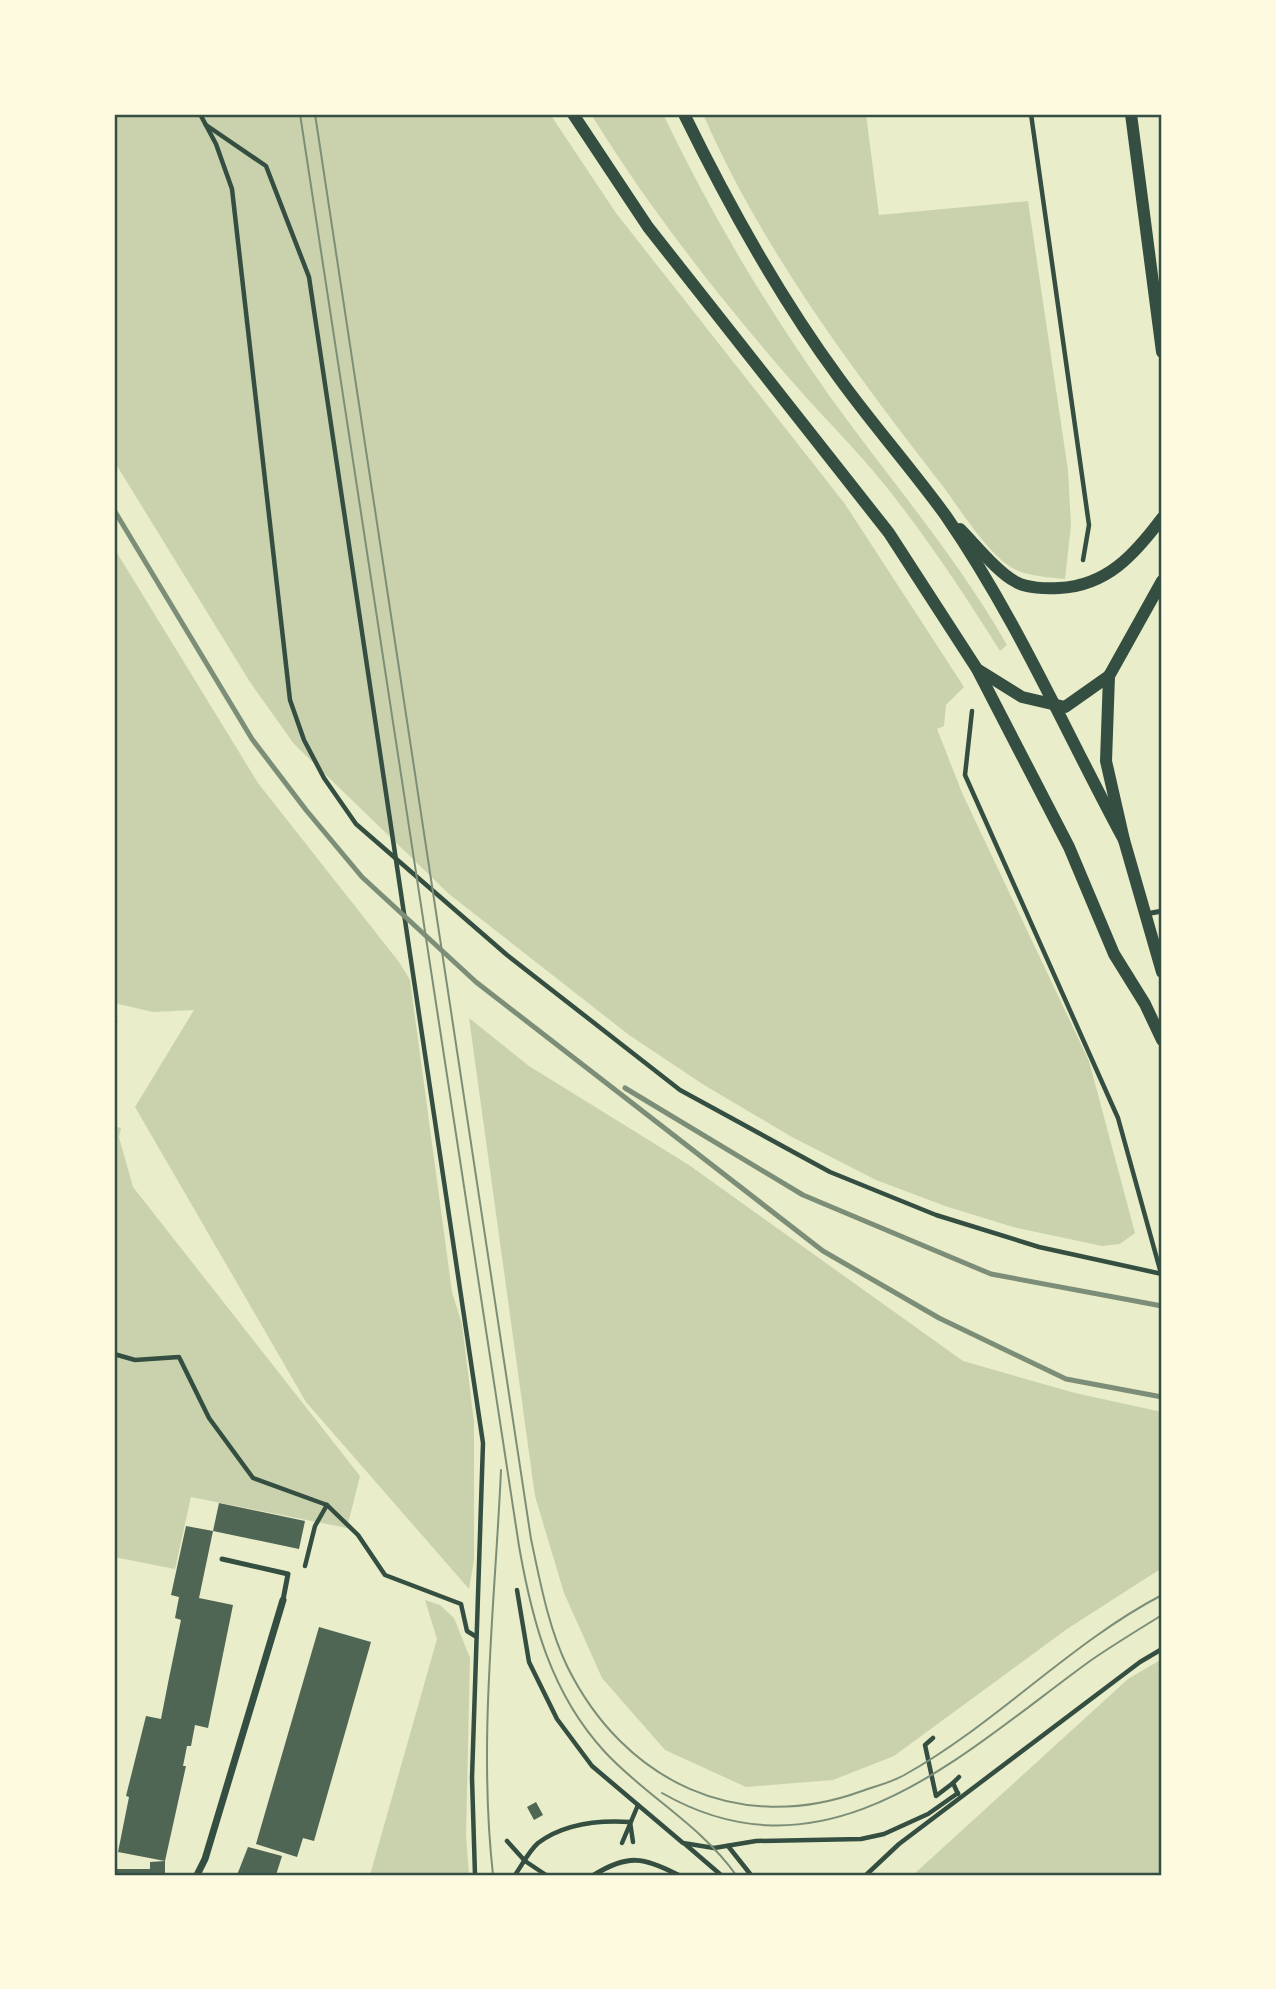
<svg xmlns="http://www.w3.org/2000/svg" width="1276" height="1989" font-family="Commissioner,sans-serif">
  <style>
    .green { fill: #cad2ad }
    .building { fill: #4f6655 }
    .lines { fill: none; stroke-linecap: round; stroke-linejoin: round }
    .path { stroke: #344e41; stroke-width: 4.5 }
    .service { stroke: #344e41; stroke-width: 5 }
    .minor { stroke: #344e41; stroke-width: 7 }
    .tertiary { stroke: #344e41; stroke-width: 12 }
    .tram { stroke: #7c8e77; stroke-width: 2 }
    .rail { stroke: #7c8e77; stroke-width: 5 }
    .neatline { fill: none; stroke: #344e41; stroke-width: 2.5 }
  </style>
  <rect width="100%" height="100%" fill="#e9edc9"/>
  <g class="green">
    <path d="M114 114H550L616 213 845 504 964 687 946 705 944 726 937 729 963 795 1089 1061 1135 1233 1120 1244 1102 1246 1013 1227 945 1206 876 1180 792 1137 704 1085 629 1035 449 894 294 744 250 682 114 461Z"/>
    <path d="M591 114H663C711 214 766 307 831 398 890 480 957 557 1007 645L1000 651C965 595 929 541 888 489 865 460 839 433 814 406 734 317 653 215 591 114Z"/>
    <path d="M703 114H866L879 215 1028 201 1068 470 1071 525 1065 579C1048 577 1023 576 1009 566 982 547 958 505 938 480 849 365 761 247 703 114Z"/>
    <path d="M114 548 258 783 399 962 410 980 452 1292 462 1324 474 1422V1560L469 1589 306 1402 135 1107 194 1010 153 1012 114 1003Z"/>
    <path d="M469 1018 529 1066 689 1165 963 1361 1075 1393 1162 1412V1568L1067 1629 894 1756 833 1780 746 1787 665 1750 602 1678 564 1593 535 1496Z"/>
    <path d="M114 1126 121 1128 119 1137 133 1187 360 1476 347 1528 191 1497 175 1569 114 1557Z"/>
    <path d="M425 1600 440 1605 454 1618 470 1658 466 1836 469 1875H370L437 1639Z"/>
    <path d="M1162 1659V1875H913L1128 1679Z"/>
  </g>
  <g class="building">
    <path d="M219 1503 305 1521 299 1549 213 1531 199 1598 233 1605 208 1728 195 1725 191 1746H187L183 1766H186L165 1861 118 1852 129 1797 126 1796 146 1716 161 1719 169 1678 181 1620 175 1618 179 1597 171 1595 186 1526 213 1531Z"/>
    <path d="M319 1627 371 1642 314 1841 303 1838 297 1857 256 1844Z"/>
    <path d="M536 1802 543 1815 534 1820 527 1807Z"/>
    <path d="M248 1847 282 1856 276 1875H237Z"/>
    <path d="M165 1861V1875H114V1869H150V1862Z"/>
  </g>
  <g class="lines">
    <g class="path">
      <path d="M200 114 216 144 232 189 290 700 304 740 324 778 356 824 507 955 680 1090 830 1172 936 1215 1039 1247 1162 1274"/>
      <path d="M1031 114 1089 525 1083 560"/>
      <path d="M206 125 266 166 309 277 483 1443 472 1778 475 1875"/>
      <path d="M972 711 965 775 1118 1118 1162 1277"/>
      <path d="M114 1020 115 1021"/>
      <path d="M114 1354 135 1360 179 1357 209 1418 253 1478 327 1505 315 1526 305 1566"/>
      <path d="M327 1505 358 1535 385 1575 461 1604 467 1631 475 1636"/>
      <path d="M517 1590 529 1662 557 1719 592 1766 683 1843 714 1848 756 1841 861 1839 884 1834 928 1814 958 1793"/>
      <path d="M933 1738 925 1745 936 1796 953 1783 958 1794"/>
      <path d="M953 1783 959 1777"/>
      <path d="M507 1841 525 1861 546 1875"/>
      <path d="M622 1843 638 1805"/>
      <path d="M685 1844 721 1875"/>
      <path d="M728 1846 751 1875"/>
      <path d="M515 1875C522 1865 529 1851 538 1843 565 1823 599 1820 630 1822L633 1842"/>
      <path d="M866 1875 899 1844 1140 1662 1162 1649"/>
    </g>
    <g class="service">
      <path d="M1146 914 1162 911"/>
      <path d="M222 1559 288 1574 283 1600"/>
      <path d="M594 1875C628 1854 644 1857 678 1875"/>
    </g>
    <path class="minor" d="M197 1875 205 1859 283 1600"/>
    <g class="tertiary">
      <path d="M573 114 648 227 889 533 977 669 1069 847 1114 954 1145 1004 1162 1040"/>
      <path d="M684 114C729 206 778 295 839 378 873 425 912 469 946 516 1017 619 1065 731 1124 840"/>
      <path d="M1131 114 1162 352"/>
      <path d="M960 529C975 544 998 573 1016 582 1027 588 1046 589 1059 588 1107 586 1135 554 1162 518"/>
      <path d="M1162 581 1109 676 1106 761 1124 840 1162 972"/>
      <path d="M977 669 1022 697 1065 707 1109 676"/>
    </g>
    <g class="tram">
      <path d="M300 114 519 1546C532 1621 551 1693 604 1751 644 1795 700 1824 736 1875"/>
      <path d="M315 114 531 1539C540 1581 548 1626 567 1666 624 1782 739 1836 862 1791 876 1786 893 1782 906 1774 997 1723 1070 1643 1162 1595"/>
      <path d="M662 1793C828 1888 963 1753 1090 1661 1113 1645 1138 1630 1162 1615"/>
      <path d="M493 1875C478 1742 495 1604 501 1470"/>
    </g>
    <g class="rail">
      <path d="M114 510 252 739 306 810 362 877 476 982 823 1251 939 1318 1066 1379 1162 1397"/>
      <path d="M625 1088 803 1195 991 1274 1162 1306"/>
    </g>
  </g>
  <rect width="1276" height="1989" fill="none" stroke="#fefae0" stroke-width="231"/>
  <rect x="116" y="116" width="1044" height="1758" class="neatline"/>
</svg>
